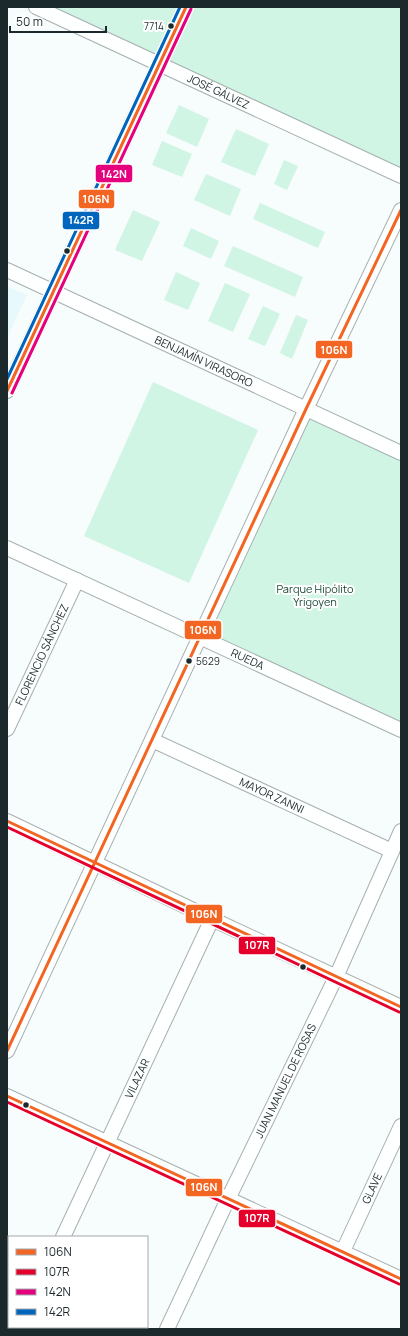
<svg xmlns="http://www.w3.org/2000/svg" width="408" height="1336" font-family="Manrope,sans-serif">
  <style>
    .built { fill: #e7f9fc }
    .green { fill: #d1f5e5 }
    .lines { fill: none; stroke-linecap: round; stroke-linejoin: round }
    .minor-casing { stroke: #a7b0b1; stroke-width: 16 }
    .minor { stroke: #feffff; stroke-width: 14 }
    .bus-1-casing { stroke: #fff; stroke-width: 6 }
    .bus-2-casing { stroke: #fff; stroke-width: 6 }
    .bus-3-casing { stroke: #fff; stroke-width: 6 }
    .bus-4-casing { stroke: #fff; stroke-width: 6 }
    .bus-1 { stroke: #f26522; stroke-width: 3 }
    .bus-2 { stroke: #e4002b; stroke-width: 3 }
    .bus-3 { stroke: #e5007d; stroke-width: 3 }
    .bus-4 { stroke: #0065bd; stroke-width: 3 }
    .bus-dot { fill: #1b292d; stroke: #fff; stroke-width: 1.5 }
    .labels { text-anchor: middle; stroke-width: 4; stroke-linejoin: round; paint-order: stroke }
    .bus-label { font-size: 10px; fill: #1b292d; stroke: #fff; text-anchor: end }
    .street-label { font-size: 11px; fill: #1b292d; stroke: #fff }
    .park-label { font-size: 11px; fill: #1c4836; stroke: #fff }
    .line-badge { stroke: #fff; stroke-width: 1.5 }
    .badge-label { font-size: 11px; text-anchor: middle; font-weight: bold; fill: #fff }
  </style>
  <rect width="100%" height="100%" fill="#f7fcfc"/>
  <path class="built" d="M7 286 27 295 7 338Z"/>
  <g class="green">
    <path d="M36 7H401V176Z"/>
    <path d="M179 105 209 119 197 147 166 133Z"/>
    <path d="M236 129 269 144 255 176 221 162Z"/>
    <path d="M162 141 192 154 182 177 152 165Z"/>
    <path d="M284 160 298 166 287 190 274 184Z"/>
    <path d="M206 174 241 189 230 216 194 200Z"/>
    <path d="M260 203 325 232 318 248 253 219Z"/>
    <path d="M133 210 160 222 142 261 115 250Z"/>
    <path d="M191 228 219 241 211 259 183 246Z"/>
    <path d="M233 246 303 277 295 297 224 266Z"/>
    <path d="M176 272 200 283 188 310 164 300Z"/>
    <path d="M225 283 250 294 233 332 208 321Z"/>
    <path d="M263 306 280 314 265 346 248 339Z"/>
    <path d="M296 315 308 320 292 359 280 353Z"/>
    <path d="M153 382 258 430 189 583 84 536Z"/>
    <path d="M306 409 401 453V730L200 638Z"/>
  </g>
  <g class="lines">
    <g class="minor-casing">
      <g id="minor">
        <path id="s1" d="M36 7 401 176"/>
        <path id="s2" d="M7 270 401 453"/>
        <path d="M7 391 186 7"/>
        <path id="s3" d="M7 548 401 730"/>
        <path id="s4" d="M7 729 77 580"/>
        <path id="s5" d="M152 740 392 851"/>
        <path d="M7 821 212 919 401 1007"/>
        <path d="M7 1051 306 409 401 210"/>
        <path d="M7 1096 401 1279"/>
        <path id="s6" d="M63 1237 212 919"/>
        <path id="s7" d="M343 1251 401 1126"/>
        <path d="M20 1329 21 1327"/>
        <path id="s8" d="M167 1329 228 1199 336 977 401 831"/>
      </g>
    </g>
    <use href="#minor" class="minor"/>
    <g class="bus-1-casing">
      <g id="bus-1">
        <path d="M7 391 186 7"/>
        <path d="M7 821 401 1007"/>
        <path d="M7 1051 306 409 401 210"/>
        <path d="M7 1096 401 1279"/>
      </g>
    </g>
    <g class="bus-2-casing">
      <g id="bus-2">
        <path d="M7 827 399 1012"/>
        <path d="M7 1102 399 1284"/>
      </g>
    </g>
    <g class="bus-3-casing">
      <path id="bus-3" d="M12 393 191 9"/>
    </g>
    <g class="bus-4-casing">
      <path id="bus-4" d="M7 379 180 7"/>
    </g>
    <use href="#bus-1" class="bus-1"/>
    <use href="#bus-2" class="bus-2"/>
    <use href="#bus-3" class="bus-3"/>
    <use href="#bus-4" class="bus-4"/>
  </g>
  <g class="bus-dot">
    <circle cx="171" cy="26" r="3.5"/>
    <circle cx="67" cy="251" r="3.5"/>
    <circle cx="189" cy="661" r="3.5"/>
    <circle cx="303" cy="967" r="3.5"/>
    <circle cx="26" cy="1105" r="3.5"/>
  </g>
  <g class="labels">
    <g class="bus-label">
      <text x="164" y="30">7714</text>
      <text x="196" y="665" text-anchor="start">5629</text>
    </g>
    <g class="street-label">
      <text dy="4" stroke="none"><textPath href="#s1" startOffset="201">JOSÉ GÁLVEZ</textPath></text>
      <text dy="4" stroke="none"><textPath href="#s2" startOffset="217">BENJAMÍN VIRASORO</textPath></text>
      <text dy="4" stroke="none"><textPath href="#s4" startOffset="82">FLORENCIO SÁNCHEZ</textPath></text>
      <text dy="4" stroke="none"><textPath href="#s3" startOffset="265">RUEDA</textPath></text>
      <text dy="4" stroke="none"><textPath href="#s5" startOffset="132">MAYOR ZANNI</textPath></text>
      <text dy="4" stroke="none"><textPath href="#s6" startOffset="175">VILAZAR</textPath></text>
      <text dy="4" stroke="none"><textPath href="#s8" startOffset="275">JUAN MANUEL DE ROSAS</textPath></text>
      <text dy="4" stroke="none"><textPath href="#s7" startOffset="69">GLAVE</textPath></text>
    </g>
    <g class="park-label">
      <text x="315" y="593">Parque Hipólito<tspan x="315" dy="13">Yrigoyen</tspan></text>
    </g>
  </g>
  <g class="line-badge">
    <rect x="95" y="164" width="38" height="19" rx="4" fill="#e5007d"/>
    <rect x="78" y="189" width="37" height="20" rx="4" fill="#f26522"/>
    <rect x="62" y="211" width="38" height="19" rx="4" fill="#0065bd"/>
    <rect x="315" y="340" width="38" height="19" rx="4" fill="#f26522"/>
    <rect x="184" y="620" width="38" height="20" rx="4" fill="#f26522"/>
    <rect x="185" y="904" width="38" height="20" rx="4" fill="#f26522"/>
    <rect x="238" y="936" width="38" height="19" rx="4" fill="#e4002b"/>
    <rect x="185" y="1178" width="38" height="19" rx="4" fill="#f26522"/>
    <rect x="238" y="1209" width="38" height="19" rx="4" fill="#e4002b"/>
  </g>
  <g class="badge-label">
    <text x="114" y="178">142N</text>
    <text x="96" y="203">106N</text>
    <text x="81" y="224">142R</text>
    <text x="334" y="354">106N</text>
    <text x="203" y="634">106N</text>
    <text x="204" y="918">106N</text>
    <text x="257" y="949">107R</text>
    <text x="204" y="1191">106N</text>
    <text x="257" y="1222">107R</text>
  </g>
  <rect width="408" height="1336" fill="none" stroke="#1b292d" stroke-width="16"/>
  <rect x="8" y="1236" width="140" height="92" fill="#ffffff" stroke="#a4a9ab"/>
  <rect x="16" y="1249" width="20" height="6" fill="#f26522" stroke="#a4a9ab"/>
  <text x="44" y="1256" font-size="12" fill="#1b292d">106N</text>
  <rect x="16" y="1269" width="20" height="6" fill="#e4002b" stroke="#a4a9ab"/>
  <text x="44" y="1276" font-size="12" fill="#1b292d">107R</text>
  <rect x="16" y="1289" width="20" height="6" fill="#e5007d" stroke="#a4a9ab"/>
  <text x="44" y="1296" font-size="12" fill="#1b292d">142N</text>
  <rect x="16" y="1309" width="20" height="6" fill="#0065bd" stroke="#a4a9ab"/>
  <text x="44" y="1316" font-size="12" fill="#1b292d">142R</text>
  <path d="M10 26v6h96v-6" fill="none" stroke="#1b292d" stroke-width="2"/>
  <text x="16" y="26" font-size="12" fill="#1b292d" stroke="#ffffff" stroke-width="3" paint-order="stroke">50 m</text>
</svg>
